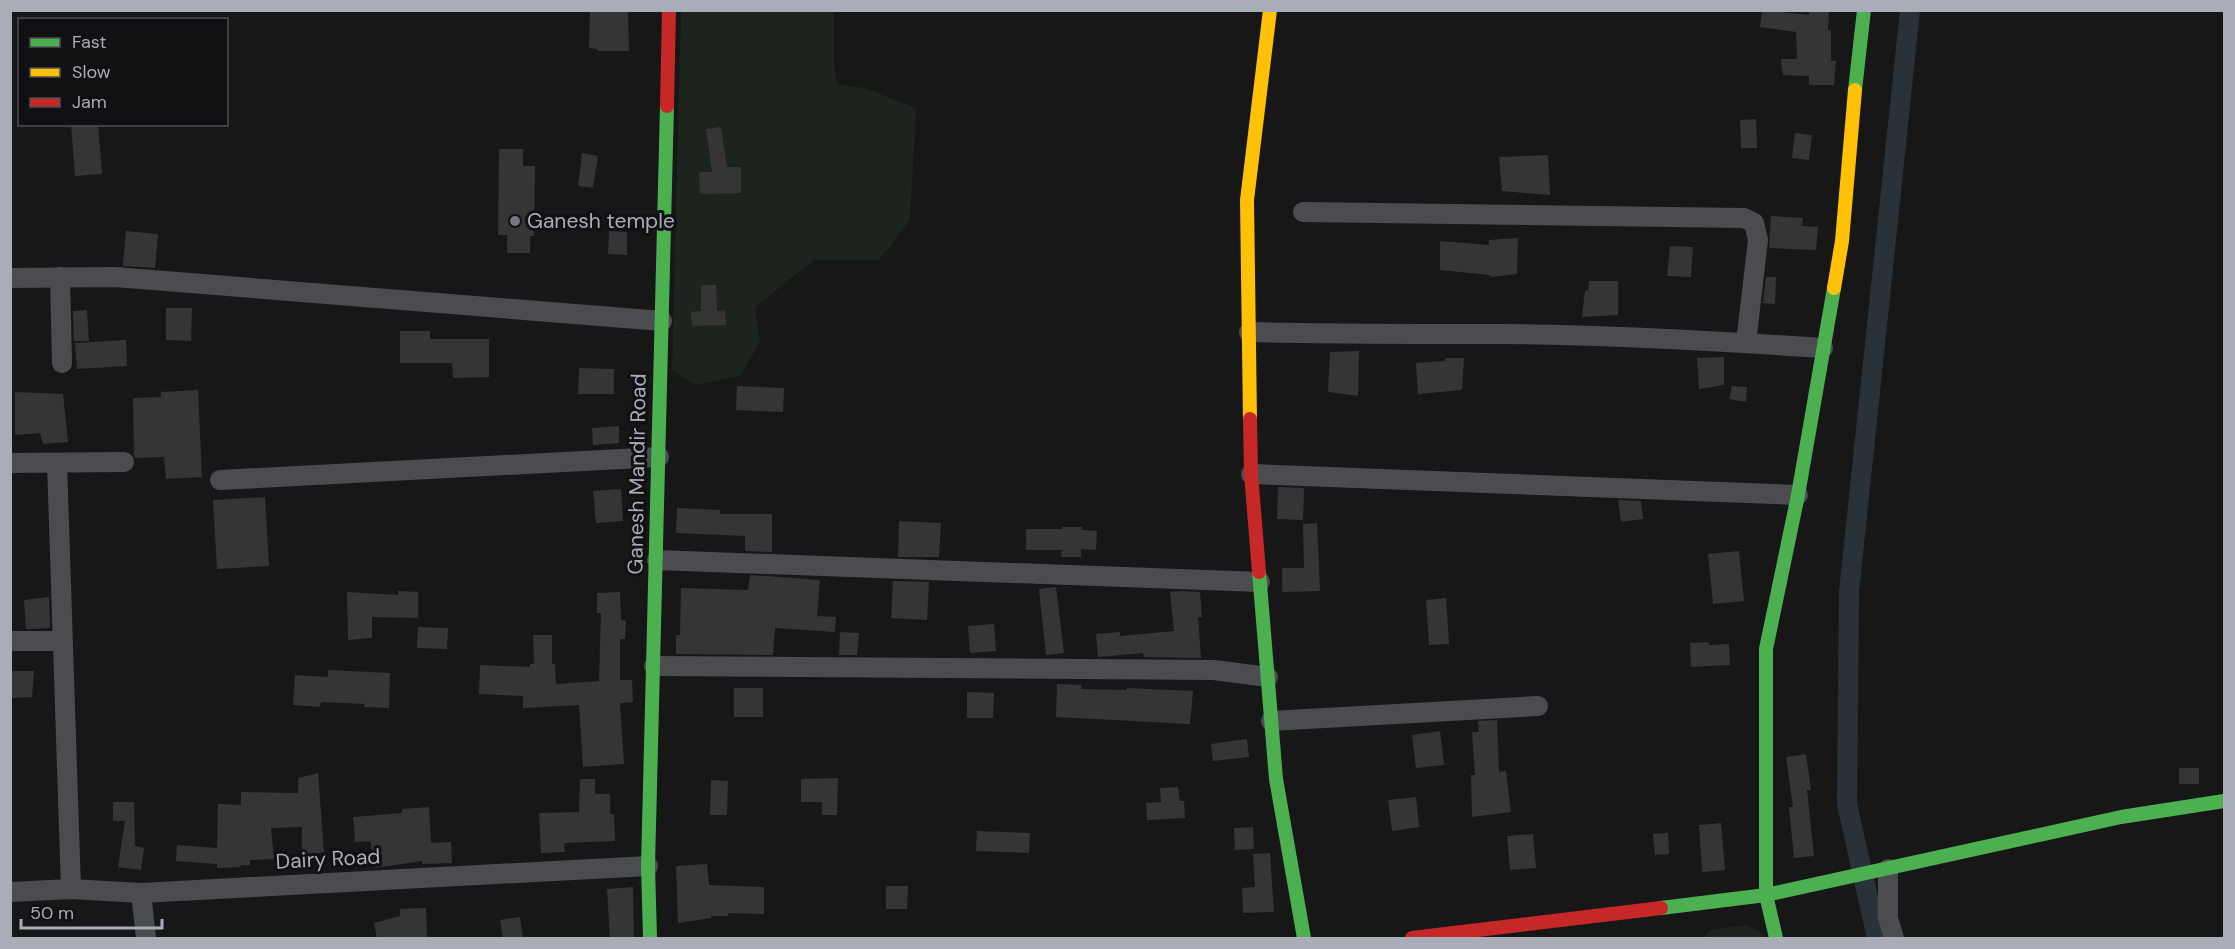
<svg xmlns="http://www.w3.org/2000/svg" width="2235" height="949" font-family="'DM Sans',sans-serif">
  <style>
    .green { fill: #1d241e }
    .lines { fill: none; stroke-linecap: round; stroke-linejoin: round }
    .canal { stroke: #2a3239; stroke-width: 20 }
    .building { fill: #353536 }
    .street { stroke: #4b4c50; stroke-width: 20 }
    .fast { stroke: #4caf50; stroke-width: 14 }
    .slow { stroke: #ffc107; stroke-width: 14 }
    .jam { stroke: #c62828; stroke-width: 14 }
    .poi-dot { fill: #757880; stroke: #111113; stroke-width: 2 }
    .labels { text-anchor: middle; stroke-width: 6; stroke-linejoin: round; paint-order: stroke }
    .poi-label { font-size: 21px; fill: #a8adb8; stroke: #111113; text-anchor: start }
    .street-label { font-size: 21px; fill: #a8adb8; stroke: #111113 }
  </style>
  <rect width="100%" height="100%" fill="#171717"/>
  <g class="green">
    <path d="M681 11H834V68L837 84 864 88 916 108 910 220 879 260H814L755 307 760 342 740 376 695 385 672 370Z"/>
    <path d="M1747 925 1764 935V938H1704L1710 930Z"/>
  </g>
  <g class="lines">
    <path class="canal" d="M1877 938 1847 804 1849 592 1910 10"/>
  </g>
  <g class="building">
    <path d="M590 10H628L629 51H598V49L589 48Z"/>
    <path d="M1762 10 1809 15V10H1829L1828 30H1831V61H1836L1834 85H1809V76L1783 75 1781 59H1797L1796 32 1760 27Z"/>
    <path d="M1756 119 1757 148H1741L1740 120Z"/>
    <path d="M71 124H98L102 174 75 176Z"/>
    <path d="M721 127 727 167H741V193L700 194 699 172H712L706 129Z"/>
    <path d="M1795 133 1812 135 1809 160 1792 158Z"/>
    <path d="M499 149H523V166H535L534 236H530V253H507V235H498Z"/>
    <path d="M582 153 598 156 593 188 578 186Z"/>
    <path d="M1548 155 1550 195 1502 191 1499 157Z"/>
    <path d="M1771 216 1803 218 1802 226 1818 227 1816 250 1769 248Z"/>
    <path d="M126 231 158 234 155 268 123 266Z"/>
    <path d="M609 231 627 232V255L608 254Z"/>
    <path d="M1518 238 1517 274 1490 277V275L1440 270V241L1489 245V240Z"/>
    <path d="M1670 246 1693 247 1691 277 1667 276Z"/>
    <path d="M1766 277H1776L1775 304 1763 303Z"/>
    <path d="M1589 281H1618V315L1582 317 1585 291 1588 290Z"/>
    <path d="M701 285H716L717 311 725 310 726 325 692 326 691 312 701 311Z"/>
    <path d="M166 308H192L191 341 166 340Z"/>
    <path d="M87 310 89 341H74L73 311Z"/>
    <path d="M400 331H430V339H489V377L453 378 452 363H400Z"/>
    <path d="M126 340 127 366 77 369 75 343Z"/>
    <path d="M1359 351 1358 396 1328 392 1330 352Z"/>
    <path d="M1724 357V385L1699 389 1697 358Z"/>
    <path d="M1445 358H1464L1462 390 1418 394 1416 363 1445 361Z"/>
    <path d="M579 368 614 369V394H578Z"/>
    <path d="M737 386 784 388 783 412 736 410Z"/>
    <path d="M1732 386 1747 387 1746 402 1729 399Z"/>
    <path d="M198 390 202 477 166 479 164 457 135 458 134 455 133 398 161 397V392Z"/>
    <path d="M15 392 63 394 68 442 43 444 40 433 15 435Z"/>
    <path d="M619 426V443L593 445 592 428Z"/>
    <path d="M1278 487 1304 488 1303 520 1277 519Z"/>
    <path d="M621 489 623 521 596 523 593 491Z"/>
    <path d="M265 497 269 566 217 569 213 500Z"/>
    <path d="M1618 500 1641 501 1643 519 1621 522Z"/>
    <path d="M677 508 720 510V514H772V552L745 551V536L676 533Z"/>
    <path d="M899 521 941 523 939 557H898Z"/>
    <path d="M1317 523 1320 591 1282 592V568H1304L1303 524Z"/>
    <path d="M1062 527H1082V530L1097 531 1096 550 1081 549V557H1061L1062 550H1026V529H1062Z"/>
    <path d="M1739 551 1744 601 1713 604 1708 554Z"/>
    <path d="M750 575 820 580 817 616 836 617 835 632 775 628 773 655 676 654V635H680L681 588 748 590Z"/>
    <path d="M893 581 929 582 927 620 891 618Z"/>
    <path d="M1056 587 1064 653 1046 655 1039 589Z"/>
    <path d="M398 591 418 592V618L372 617V638L348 640 347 592 398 595Z"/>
    <path d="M1181 591 1200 592 1202 617H1198L1201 658 1144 657 1143 653 1098 657 1096 634 1120 632V636L1174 631 1170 592Z"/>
    <path d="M620 592 621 620 626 621 625 639H620V680H632L633 702 620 703 624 764 583 767 579 705 523 708V696L479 694 480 665 530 667V664H534L533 635H552V664H555L556 684 599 681 601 613H597V593Z"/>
    <path d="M49 597 50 628 26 629 24 600Z"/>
    <path d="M1446 598 1449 644 1429 645 1426 600Z"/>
    <path d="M994 624 996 651 970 653 968 626Z"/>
    <path d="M418 627 448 628 447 649 417 648Z"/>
    <path d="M840 632 859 633 857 655H839Z"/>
    <path d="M1709 642V645L1729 644 1730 665 1691 667 1690 643Z"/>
    <path d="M328 670 390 673 389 708 364 707 365 704 321 702 320 707 293 705 295 675 328 677Z"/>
    <path d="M10 671H34L32 697 10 698Z"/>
    <path d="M1057 684 1082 685 1081 689 1126 690 1127 688 1193 691 1190 724 1056 717Z"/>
    <rect x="734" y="688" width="29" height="29"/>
    <path d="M967 692 994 693 993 718H967Z"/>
    <path d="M1497 720 1499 772 1506 771 1511 812 1472 817 1471 775H1475L1472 732H1479L1478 721Z"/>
    <path d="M1440 731 1444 765 1416 768 1412 735Z"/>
    <path d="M1247 739 1249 757 1213 761 1211 744Z"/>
    <path d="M1806 754 1811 790H1807L1814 856 1794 858 1789 807H1793L1786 757Z"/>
    <rect x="2179" y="768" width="20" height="16"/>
    <path d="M318 773 324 852 302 857V827L271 828 274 859 250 860V865H240L241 867 217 868V864L176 861 177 845 217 848 218 804 241 805V792L298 793V778Z"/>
    <path d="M838 778 837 815H822V802H801V779Z"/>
    <path d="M580 779H595V794H610V814H614L615 841 564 843 565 852 541 853 539 813 579 812Z"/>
    <path d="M711 780 728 781 727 815H710Z"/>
    <path d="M1178 787 1180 801H1184L1185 818 1147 820 1146 803 1161 802 1160 788Z"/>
    <path d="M1416 797 1419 827 1392 831 1388 800Z"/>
    <path d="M113 802H134L135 846 144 848 141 870 118 867 125 821H113Z"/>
    <path d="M429 807 431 843 451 842 452 863 422 864V861L375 868 370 841 355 842 353 817 402 813V809Z"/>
    <path d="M1721 823 1725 870 1702 872 1699 825Z"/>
    <path d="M1253 827 1254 849 1235 850 1234 828Z"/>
    <path d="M977 831 1030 833 1029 853 976 851Z"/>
    <path d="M1668 833 1669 854 1655 855 1653 834Z"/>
    <path d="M1533 834 1536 868 1510 870 1507 836Z"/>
    <path d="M1270 853 1274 912 1243 913 1242 888 1255 887 1253 854Z"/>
    <path d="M707 864 709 885 764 887V914L728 913V916H711V918L678 923 676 866Z"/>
    <path d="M886 886H908L907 909H886Z"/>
    <path d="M633 887 634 939H610L607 889Z"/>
    <path d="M426 908 427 939H377L374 923 400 916V909Z"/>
    <path d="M520 917 523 939H503L500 920Z"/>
  </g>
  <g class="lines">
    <g class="street">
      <path d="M1303 212 1744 218 1754 223 1758 240 1746 343"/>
      <path d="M60 277 62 363"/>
      <path d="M10 278 115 277 662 321"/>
      <path d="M1249 332C1334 334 1419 334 1504 334 1611 335 1717 341 1823 348"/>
      <path d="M10 463 124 462"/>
      <path d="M57 463 71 889"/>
      <path d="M1251 474 1798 495"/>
      <path d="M220 480 659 457"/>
      <path d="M657 560 1260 582"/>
      <path d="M10 641H61"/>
      <path d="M654 666 1214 670 1268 677"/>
      <path d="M1271 721 1538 706"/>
      <path d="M1888 869V918L1894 938"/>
      <path d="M10 892 71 889 141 893 648 866"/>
      <path d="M141 893 146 938"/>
    </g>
    <g class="fast">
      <path d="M1855 90 1864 10"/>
      <path d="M1259 572 1276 779 1304 938"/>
      <path d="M1661 908 1766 895 2121 817 2224 801"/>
      <path d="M650 938 648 866 667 106"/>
      <path d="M1776 938 1766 895V649L1798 495 1834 288"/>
    </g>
    <g class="slow">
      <path d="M1834 288 1842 241 1855 90"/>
      <path d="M1250 419 1247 200 1270 10"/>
    </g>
    <g class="jam">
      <path d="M667 106 669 10"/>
      <path d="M1250 419 1251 474 1259 572"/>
      <path d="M1412 938 1661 908"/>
    </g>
  </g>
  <circle class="poi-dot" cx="515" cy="221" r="6"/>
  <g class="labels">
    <g class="poi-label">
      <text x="527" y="228">Ganesh temple</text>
    </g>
    <g class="street-label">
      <text transform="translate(637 474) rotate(-89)" y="7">Ganesh Mandir Road</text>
      <text transform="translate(328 859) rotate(-3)" y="7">Dairy Road</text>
    </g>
  </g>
  <rect width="2235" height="949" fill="none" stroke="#a8adb8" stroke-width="24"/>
  <rect x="18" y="18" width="210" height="108" fill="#111113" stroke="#4d4f55" stroke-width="1.5"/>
  <rect x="30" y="38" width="30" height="9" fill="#4caf50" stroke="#4d4f55" stroke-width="1.5"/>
  <text x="72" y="48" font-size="18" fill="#a8adb8">Fast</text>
  <rect x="30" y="68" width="30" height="9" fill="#ffc107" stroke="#4d4f55" stroke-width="1.5"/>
  <text x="72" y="78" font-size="18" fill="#a8adb8">Slow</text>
  <rect x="30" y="98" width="30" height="9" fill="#c62828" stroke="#4d4f55" stroke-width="1.5"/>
  <text x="72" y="108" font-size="18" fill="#a8adb8">Jam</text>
  <path d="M21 919v9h141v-9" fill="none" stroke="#a8adb8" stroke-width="3"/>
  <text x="30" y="919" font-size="18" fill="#a8adb8" stroke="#111113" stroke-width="4.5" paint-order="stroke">50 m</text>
</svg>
